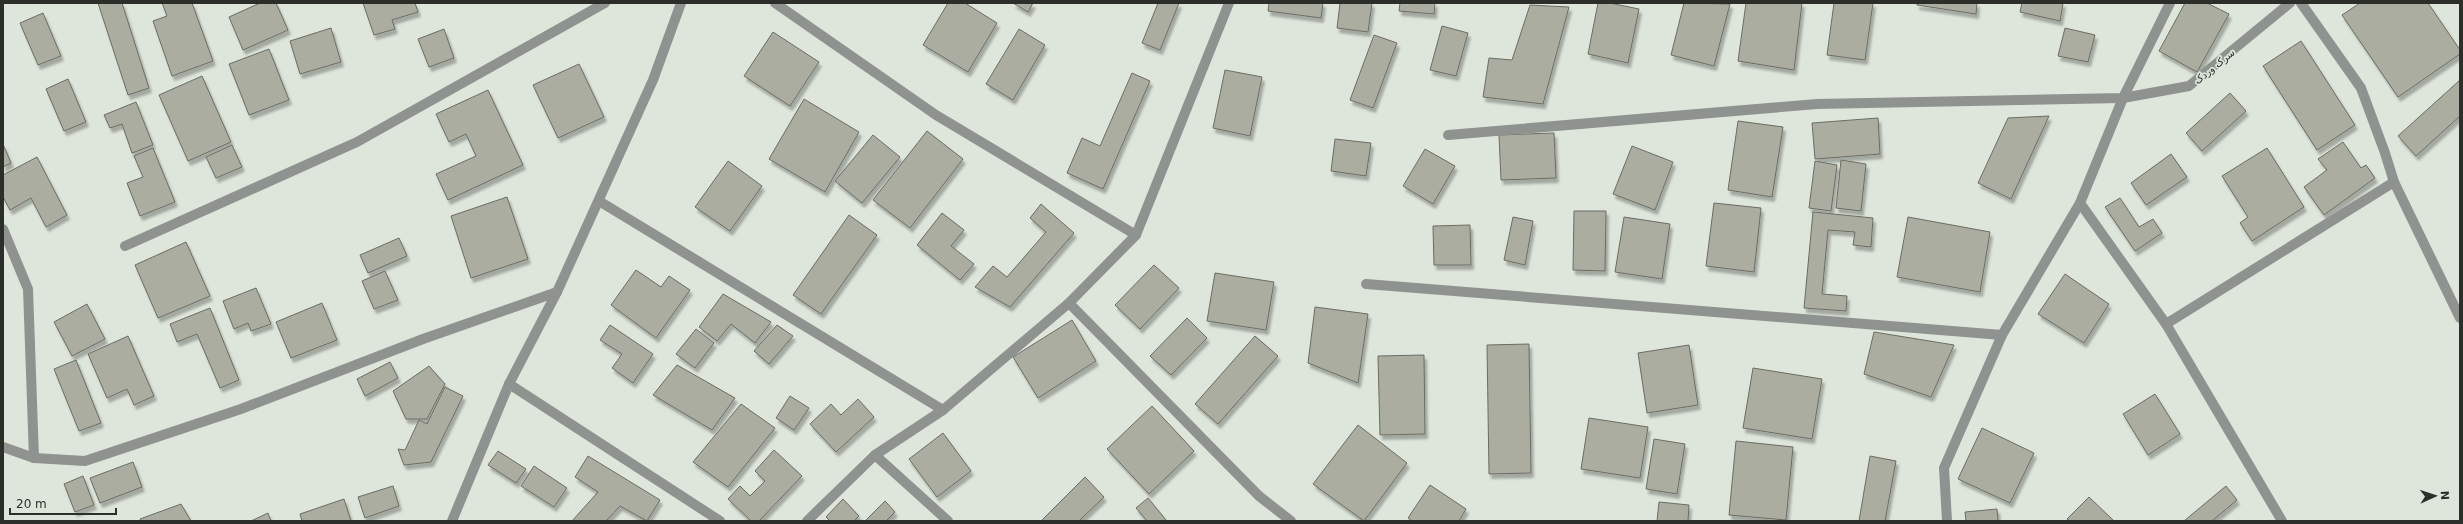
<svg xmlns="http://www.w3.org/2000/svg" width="2463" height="524" font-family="'DejaVu Sans',Vazirmatn,sans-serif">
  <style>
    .building { fill: #acada1; stroke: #6b6c62; filter: url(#shadow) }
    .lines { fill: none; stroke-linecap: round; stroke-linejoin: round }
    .street { stroke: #8e9390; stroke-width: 10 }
    .labels { text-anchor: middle; stroke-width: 3.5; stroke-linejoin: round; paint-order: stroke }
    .street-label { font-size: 10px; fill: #2c2e2a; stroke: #dee6db }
  </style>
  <defs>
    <filter id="shadow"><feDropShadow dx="2.5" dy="4.5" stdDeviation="1" flood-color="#0004"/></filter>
  </defs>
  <rect width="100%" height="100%" fill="#dee6db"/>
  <g class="building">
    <path d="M98 3H122L149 88 128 95Z"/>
    <path d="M162 3H192L213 61 172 76 153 21 167 16Z"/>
    <path d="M260 3H276L288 30 243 50 229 17Z"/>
    <path d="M363 3H415L418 12 392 20 395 29 374 35Z"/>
    <path d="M948 3H965L997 23 968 72 923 45Z"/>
    <path d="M1013 3H1033L1028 12Z"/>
    <path d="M1158 3H1179L1160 50 1142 43Z"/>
    <path d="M1269 3H1323L1321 18 1268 11Z"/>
    <path d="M1340 3H1372L1368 32 1337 28Z"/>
    <path d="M1400 3H1435L1434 14 1399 11Z"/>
    <path d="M1598 3H1610L1639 9 1628 63 1588 54Z"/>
    <path d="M1684 3 1730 4 1714 66 1671 55Z"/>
    <path d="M1746 3H1802L1794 70 1738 61Z"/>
    <path d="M1834 3H1873L1865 60 1827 55Z"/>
    <path d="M1917 3H1977L1976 14 1917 5Z"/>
    <path d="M2022 3H2063L2060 21 2020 12Z"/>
    <path d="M2185 3H2207L2229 14 2197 72 2159 51Z"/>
    <path d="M2360 3H2428L2460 50V54L2398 97 2342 15Z"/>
    <path d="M1530 5 1569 7 1543 104 1483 97 1489 58 1512 60Z"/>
    <path d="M43 13 61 56 38 65 20 23Z"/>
    <path d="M1442 26 1468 33 1456 76 1430 70Z"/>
    <path d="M331 28 341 62 300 74 290 41Z"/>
    <path d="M2065 28 2095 35 2088 62 2058 56Z"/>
    <path d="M444 29 454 58 429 67 418 39Z"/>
    <path d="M1019 29 1045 45 1013 100 986 84Z"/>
    <path d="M773 32 819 62 790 106 744 76Z"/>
    <path d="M1374 35 1397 43 1373 108 1350 100Z"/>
    <path d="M2301 41 2355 125 2317 150 2263 66Z"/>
    <path d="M269 49 289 100 249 115 229 64Z"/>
    <path d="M579 64 604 117 558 138 533 85Z"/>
    <path d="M1225 70 1262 77 1250 136 1213 128Z"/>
    <path d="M1132 73 1150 81 1103 189 1067 173 1082 138 1100 146Z"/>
    <path d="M202 76 231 142 188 161 159 95Z"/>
    <path d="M68 79 86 122 64 131 46 89Z"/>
    <path d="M2460 80V116L2416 156 2398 136Z"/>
    <path d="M488 90 523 165 448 200 436 174 476 156 466 134 449 142 436 114Z"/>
    <path d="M2230 93 2246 111 2202 151 2186 133Z"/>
    <path d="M804 99 859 132 825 192 769 159Z"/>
    <path d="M136 102 153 145 132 153 122 124 110 128 104 115Z"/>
    <path d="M2049 116 2011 199 1978 183 2008 118Z"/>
    <path d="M1878 118 1880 154 1815 159 1812 123Z"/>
    <path d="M1738 121 1783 127 1772 197 1728 190Z"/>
    <path d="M927 131 963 159 910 228 873 200Z"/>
    <path d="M1554 133 1556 178 1501 180 1499 135Z"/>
    <path d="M873 135 900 157 862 203 835 181Z"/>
    <path d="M1335 139 1371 143 1366 176 1331 171Z"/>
    <path d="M2343 142 2361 168 2366 165 2375 178 2324 215 2304 187 2327 170 2318 159Z"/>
    <path d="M3 144 11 163 3 167Z"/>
    <path d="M232 145 242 167 216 178 206 157Z"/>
    <path d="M1632 146 1673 162 1655 210 1613 194Z"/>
    <path d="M153 148 175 202 140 216 127 183 143 177 134 156Z"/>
    <path d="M2267 148 2304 207 2252 241 2240 223 2248 217 2222 176Z"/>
    <path d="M1425 149 1455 166 1433 204 1403 186Z"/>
    <path d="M2171 154 2187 177 2146 205 2131 183Z"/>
    <path d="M37 157 67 215 46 227 31 198 10 210 3 197V175Z"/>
    <path d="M1841 160 1866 164 1861 211 1836 208Z"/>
    <path d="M728 161 762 186 730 231 695 207Z"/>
    <path d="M1815 161 1837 165 1831 211 1809 208Z"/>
    <path d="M507 197 528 259 471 278 451 216Z"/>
    <path d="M2120 198 2139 227 2153 219 2162 233 2135 251 2105 207Z"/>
    <path d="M1714 203 1761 208 1754 272 1706 266Z"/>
    <path d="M1041 204 1074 233 1010 307 975 287 993 266 1007 277 1046 232 1030 218Z"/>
    <path d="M1574 211H1606L1605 271 1573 270Z"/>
    <path d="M1813 212 1873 218 1871 247 1853 245 1855 232 1828 230 1822 294 1847 296 1846 311 1804 308Z"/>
    <path d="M942 213 964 230 951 246 974 264 960 280 917 245Z"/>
    <path d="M849 215 877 235 821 314 793 295Z"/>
    <path d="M1513 217 1533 221 1525 265 1504 260Z"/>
    <path d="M1624 217 1670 224 1662 279 1615 272Z"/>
    <path d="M1908 217 1990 232 1980 292 1897 277Z"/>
    <path d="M1470 225 1471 265H1434L1433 226Z"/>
    <path d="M399 238 407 256 368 273 360 255Z"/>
    <path d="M186 242 210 296 158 318 135 265Z"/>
    <path d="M1154 265 1179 288 1140 329 1115 305Z"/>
    <path d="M636 270 661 287 669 276 690 290 656 338 611 305Z"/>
    <path d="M385 271 398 300 374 309 362 281Z"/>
    <path d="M1215 273 1274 282 1266 330 1207 321Z"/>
    <path d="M2065 274 2109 304 2084 343 2038 314Z"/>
    <path d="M256 288 271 324 251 331 248 323 234 329 223 301Z"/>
    <path d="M723 294 771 322 755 343 731 324 717 341 699 327Z"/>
    <path d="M322 303 337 340 291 358 276 322Z"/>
    <path d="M87 304 105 339 72 356 54 322Z"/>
    <path d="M1315 307 1368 314 1358 383 1308 363Z"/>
    <path d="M210 308 239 380 220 388 197 334 177 342 170 324Z"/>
    <path d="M1187 318 1207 338 1171 375 1150 356Z"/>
    <path d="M1072 320 1096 361 1038 398 1013 357Z"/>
    <path d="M610 325 653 354 633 383 612 368 622 354 600 340Z"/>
    <path d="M777 325 793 336 769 364 754 351Z"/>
    <path d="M696 329 714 343 695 368 676 354Z"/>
    <path d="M1874 332 1954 345 1931 397 1864 374Z"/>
    <path d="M128 336 154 396 134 405 127 389 107 398 88 354Z"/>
    <path d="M1255 336 1278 356 1218 424 1195 404Z"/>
    <path d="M1529 344 1531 473 1489 474 1487 345Z"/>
    <path d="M1689 345 1698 405 1647 413 1638 353Z"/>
    <path d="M1424 355 1425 434 1380 435 1378 356Z"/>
    <path d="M76 360 101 423 79 431 54 369Z"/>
    <path d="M390 362 398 378 365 396 357 379Z"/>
    <path d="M677 365 735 398 712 430 653 395Z"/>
    <path d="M429 366 445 384 427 419H406L393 391Z"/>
    <path d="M1753 368 1822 379 1812 439 1743 428Z"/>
    <path d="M445 387 463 396 431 462 404 465 398 449 405 450 419 420 427 424Z"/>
    <path d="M2155 394 2180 434 2148 455 2123 414Z"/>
    <path d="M790 396 809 408 794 430 776 418Z"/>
    <path d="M858 399 874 417 836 452 810 424 831 404 841 415Z"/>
    <path d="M741 404 775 428 728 487 693 462Z"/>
    <path d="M1152 406 1194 451 1149 494 1107 449Z"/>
    <path d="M1589 418 1648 427 1640 478 1581 469Z"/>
    <path d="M1358 425 1407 463 1364 521 1313 484Z"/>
    <path d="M1982 428 2034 453 2010 503 1958 479Z"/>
    <path d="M943 433 971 471 937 497 909 459Z"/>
    <path d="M1654 439 1685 444 1677 494 1646 489Z"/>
    <path d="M1736 441 1793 447 1786 520 1729 515Z"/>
    <path d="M774 450 802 476 759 521H751L728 499 740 486 750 496 765 481 755 471Z"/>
    <path d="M498 451 526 469 516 483 488 465Z"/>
    <path d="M588 456 660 500 647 521 620 506 606 521H572L598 492 575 477Z"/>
    <path d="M1870 456 1896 461 1885 521H1859Z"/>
    <path d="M133 462 142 487 100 503 90 478Z"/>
    <path d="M534 466 567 488 554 507 521 486Z"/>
    <path d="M83 476 94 505 75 512 64 484Z"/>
    <path d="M1085 477 1104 497 1079 521H1041Z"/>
    <path d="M1430 485 1466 509 1459 521H1412L1408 518Z"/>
    <path d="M393 486 399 506 365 518 358 497Z"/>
    <path d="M2226 486 2237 500 2212 521H2184Z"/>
    <path d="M2089 497 2114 521H2070L2067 519Z"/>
    <path d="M1148 498 1166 520 1165 521H1147L1136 508Z"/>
    <path d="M344 499 351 521H302L300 514Z"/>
    <path d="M843 499 859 516 854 521H830L826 517Z"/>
    <path d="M885 501 895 512 886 521H865Z"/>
    <path d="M1659 502 1689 505 1688 521H1657Z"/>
    <path d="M181 504 191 521H141L140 519Z"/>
    <path d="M1997 509 1998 521H1966L1965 512Z"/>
    <path d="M268 513 271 521H251Z"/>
  </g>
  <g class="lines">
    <g class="street">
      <path d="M775 3 936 115 1136 235"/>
      <path d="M2301 3 2361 88 2385 153 2394 182 2460 318"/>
      <path d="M1448 135 1817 104 2123 98 2189 86 2290 3"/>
      <path d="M599 201 943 410"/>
      <path d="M2080 203 2166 324 2282 521"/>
      <path d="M3 229 28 289 34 458"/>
      <path d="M125 246 357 142 605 3"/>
      <path d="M1366 284 2002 335"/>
      <path d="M1069 303 1259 496 1291 521"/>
      <path d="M2166 324 2394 182"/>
      <path d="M509 384 720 521"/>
      <path d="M3 447 34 458 85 461 241 409 423 339 557 292"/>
      <path d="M875 455 948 521"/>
      <path d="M452 521 509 384 557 292 653 80 681 3"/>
      <path d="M807 521 875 455 943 410 1069 303 1136 235 1229 3"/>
      <path d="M1947 521 1944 468 2002 335 2080 203 2123 98 2170 3"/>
    </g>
  </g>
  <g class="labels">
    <g class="street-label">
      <text transform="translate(2214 66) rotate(-39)" y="4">سرک وردک</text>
    </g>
  </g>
  <rect width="2463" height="524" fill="none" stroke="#2c2e2a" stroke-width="8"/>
  <g transform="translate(2435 496) rotate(87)" stroke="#dee6db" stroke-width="3" paint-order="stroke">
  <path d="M0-3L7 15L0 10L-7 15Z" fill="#2c2e2a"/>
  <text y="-6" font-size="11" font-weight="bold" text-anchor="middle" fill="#2c2e2a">N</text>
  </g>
  <path d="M10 508v6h106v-6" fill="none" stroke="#2c2e2a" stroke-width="2"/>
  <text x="16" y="508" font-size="12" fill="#2c2e2a" stroke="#dee6db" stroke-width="3" paint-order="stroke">20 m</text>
</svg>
